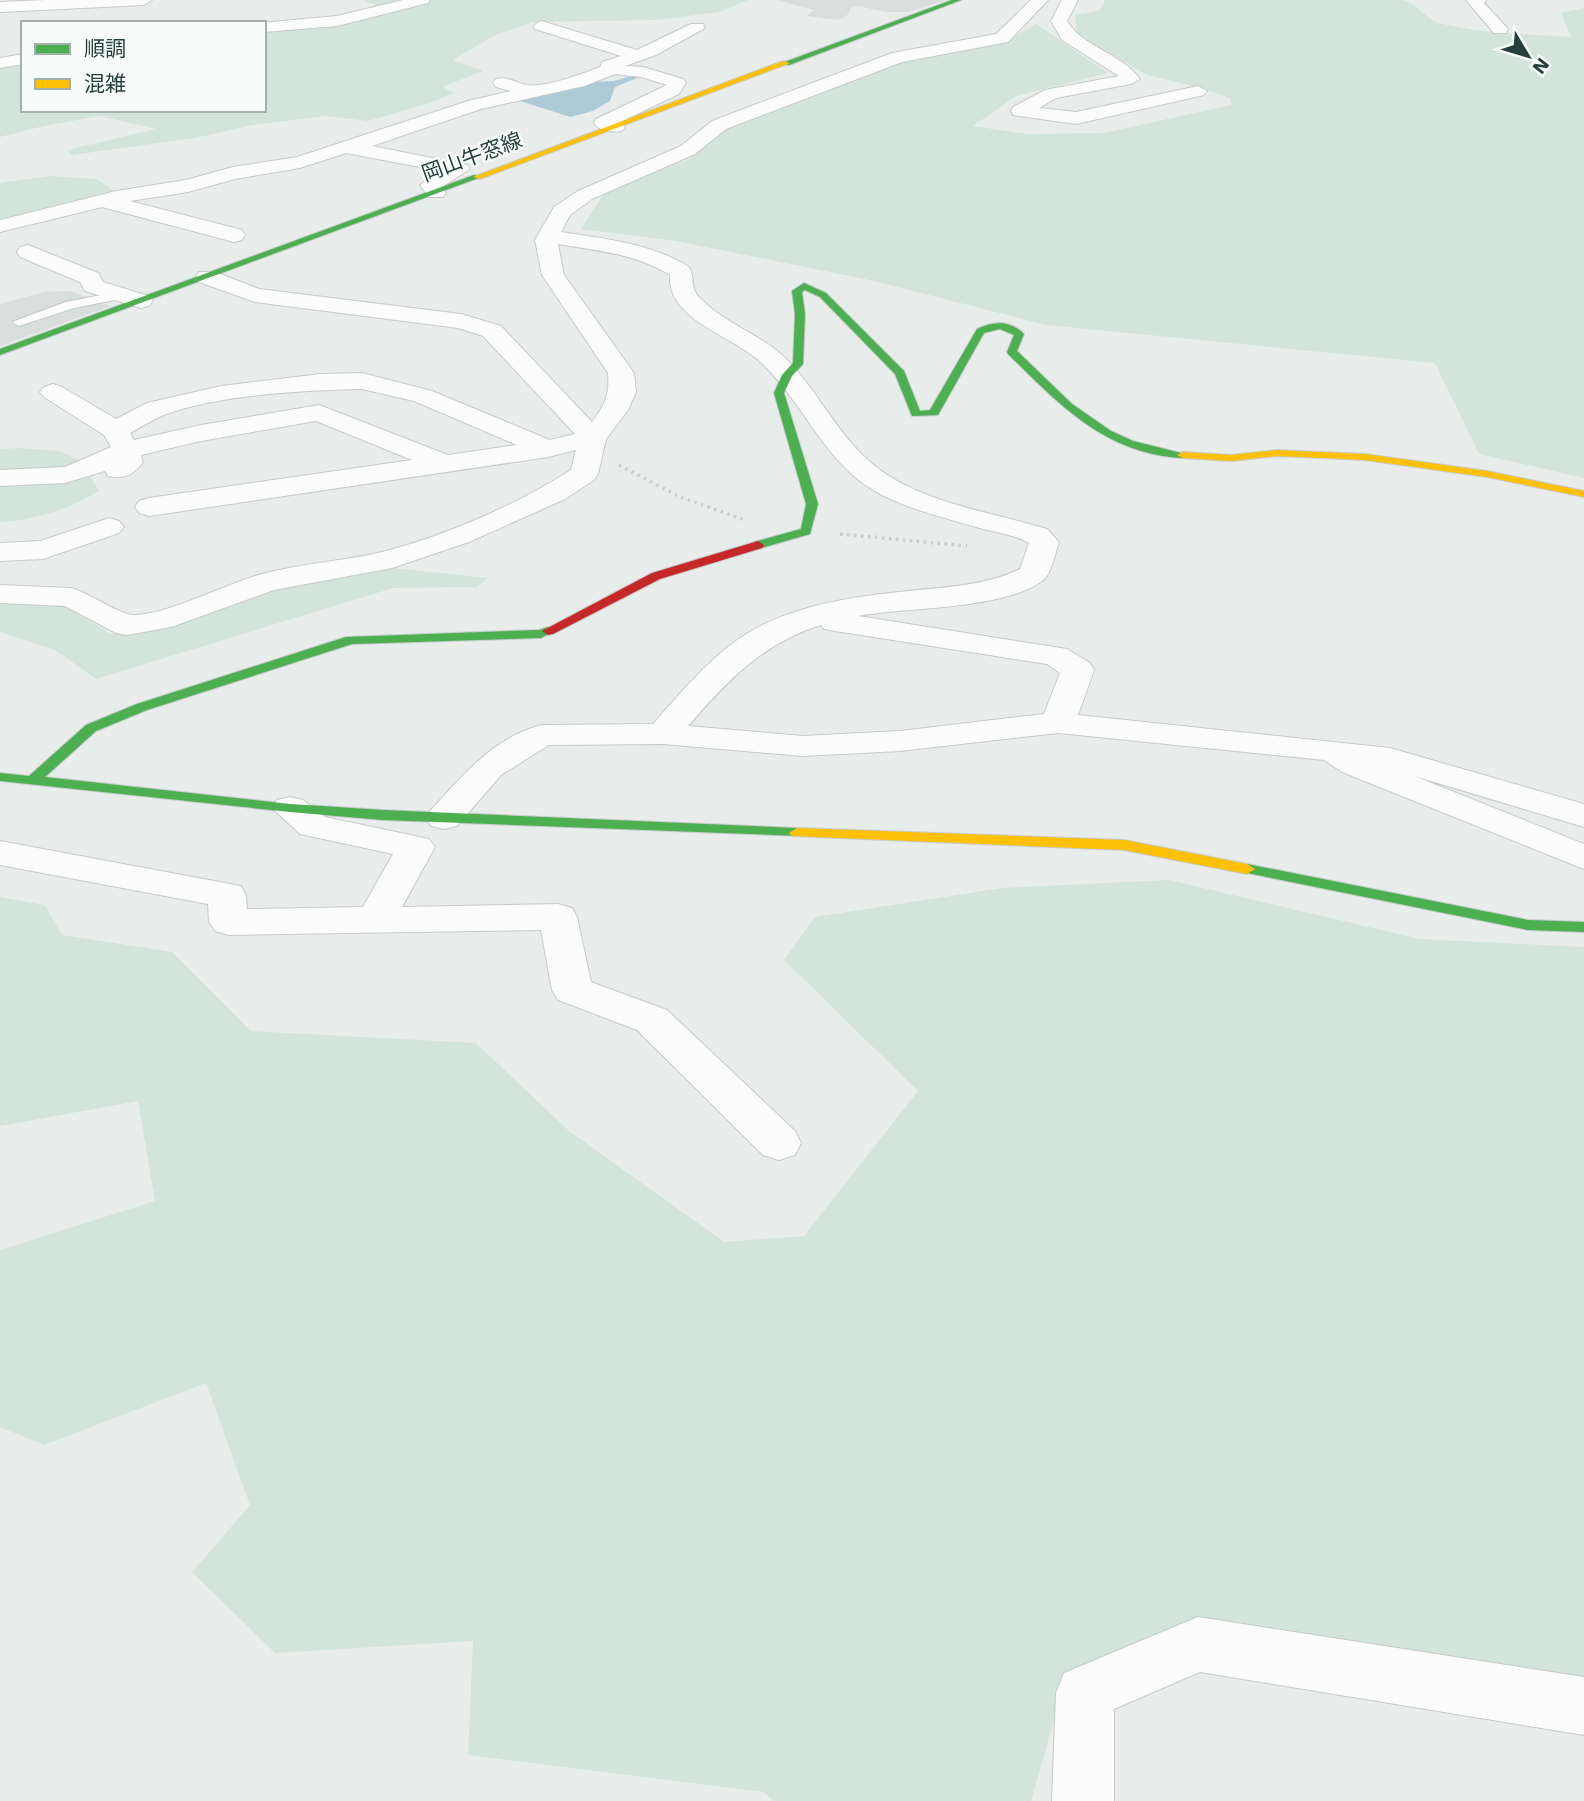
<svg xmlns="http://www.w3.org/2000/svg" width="1584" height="1801" font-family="'Work Sans','Noto Sans JP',sans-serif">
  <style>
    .built { fill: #d7dedb }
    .green { fill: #d3e4db }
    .water { fill: #accbd7 }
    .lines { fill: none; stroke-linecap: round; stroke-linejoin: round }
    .lane-casing { stroke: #c5cac8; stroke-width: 2 }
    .street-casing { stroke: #c5cac8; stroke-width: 2 }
    .fast-casing { stroke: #c5cbca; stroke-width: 2 }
    .slow-casing { stroke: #c5cbca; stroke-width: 2 }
    .jam-casing { stroke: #c5cbca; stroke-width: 2 }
    .path { stroke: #c7cecd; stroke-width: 3.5; stroke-dasharray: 2.5 4.5; stroke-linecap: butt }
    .lane { fill: #fcfcfc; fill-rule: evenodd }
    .street { fill: #fcfcfc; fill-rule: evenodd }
    .fast { fill: #4caf50; fill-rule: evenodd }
    .slow { fill: #ffc107; fill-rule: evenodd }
    .jam { fill: #c62828; fill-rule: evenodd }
    .labels { text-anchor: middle; stroke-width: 5; stroke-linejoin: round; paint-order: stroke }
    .far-street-label { font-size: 21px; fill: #26403d; stroke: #f7fbf9 }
  </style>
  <rect width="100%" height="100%" fill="#e8edeb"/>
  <g class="built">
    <path d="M777 0H947L908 12H885L859 6 851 8 849 14 839 20 807 16 814 10Z"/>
    <path d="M70 291 111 306 0 346V304L44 292Z"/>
  </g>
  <g class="green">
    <path d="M363 0H748L719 12 657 20 534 22 495 35 453 60 483 71 442 87 454 93 430 103 368 121 326 116 253 125 195 138 72 155 68 152 76 148 156 129 100 116 44 126 0 137V67L23 62V110H264V30L388 11Z"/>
    <path d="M1105 0H1403C1417 4 1426 19 1439 23 1482 34 1527 34 1571 37L1561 13 1584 8V478L1479 454 1435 363 1046 325 874 281 676 241 581 229 605 192 689 159 729 128 900 61 1004 42 1036 24 1108 73 1016 96 973 126 1027 134 1104 133 1231 105 1230 98 1205 89 1147 75 1077 34 1075 15 1099 11Z"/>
    <path d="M50 176 97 179 118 194 0 223V183Z"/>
    <path d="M20 448 60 451 80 460 99 491C70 509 35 520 0 522V449Z"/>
    <path d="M393 568 488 578 477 587 393 588 96 679 55 650 0 632V602L62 605 111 634 160 627 273 588Z"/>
    <path d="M1169 880 1420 939 1584 947V1687L1192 1624 1065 1681 1031 1801H774L763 1792 468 1755 473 1641 275 1653 192 1572 250 1505 206 1383 44 1445 0 1427V1250L155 1201 138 1101 0 1126V897L45 905 62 935 172 952 251 1031 476 1043 569 1131 724 1242 804 1236 918 1091 784 960 815 917 1002 888Z"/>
  </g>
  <path class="water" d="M637 74 642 76 615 87 610 101 593 111 570 117 517 100 592 82 614 81Z"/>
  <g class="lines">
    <g class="lane-casing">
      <path id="lane" d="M121 291 127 295 125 298 74 308 19 326 12 322 66 302Z"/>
    </g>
    <g class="street-casing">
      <g id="street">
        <path d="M46 0H152L144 5 0 12V2Z"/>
        <path d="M403 0H430L428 3 337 26 264 32V23H261L337 16Z"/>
        <path d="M1031 0H1048L1008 42 902 62 726 129 695 154 592 199 570 215 561 232C606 239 650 243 689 267 695 277 690 287 698 296 723 324 763 334 789 362 818 392 837 433 869 461 916 503 989 511 1047 529L1059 542C1055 553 1052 574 1042 581 1003 610 906 607 858 616L1067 649 1090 663 1094 670 1078 715 1390 748 1584 804V827L1414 776 1584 844V869L1342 772 1324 760 1058 733 900 751 803 756 663 744 549 745 501 775 457 826 444 829 431 826 426 818 431 810C462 776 495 736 542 725L653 724C677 697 700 669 728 647 775 609 841 598 899 592 941 587 982 587 1020 569L1029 543C1016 535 998 533 983 529 949 519 914 511 882 495 824 466 804 400 757 359 730 335 667 319 670 275 635 253 597 251 558 244L564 275 634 373 636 392 628 410 606 439 598 474 594 480 565 499 469 542 392 568 274 590 171 627 127 635 116 633 65 606 0 603V585L71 588C88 592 121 616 134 615 165 615 223 586 255 576 298 563 343 562 386 551 447 535 518 504 571 470L576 450 548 457 149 516 139 513 135 507 139 501 149 498 412 460 316 421 201 441 141 455 143 462C134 475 123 480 108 476L105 471 65 483 0 486V470L65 467 111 447 104 435 44 397 40 392 44 387 53 384 62 387 116 419 147 403 221 386 321 374 362 373 432 391 550 440 575 434 483 336 458 328 255 302 199 282 196 277 199 272H215L259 289 461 314 501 326 592 422C605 405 610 394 608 373L542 275 535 240 554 207 578 191 681 146 712 121 892 53 996 34ZM362 389 414 401 517 445 448 455 319 405 201 425 134 440 130 433C141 427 152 420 164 415 214 395 307 390 362 389ZM821 625 824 629 835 631 1047 664 1060 673 1044 714 900 731 803 736 688 726C727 681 763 643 821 625Z"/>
        <path d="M1062 0H1078L1067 21C1084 48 1121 53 1140 79L1131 84 1056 98 1039 108 1076 112 1198 86 1207 91 1204 95 1076 124 1013 115 1011 111 1013 107 1045 90 1119 76 1062 40 1051 21Z"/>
        <path d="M1466 0H1486L1484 3 1508 29 1506 33H1494Z"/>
        <path d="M541 21 637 50 691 24H703L705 28 656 55 625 66 643 67 683 79 686 83 679 94 620 122 625 127 622 131C613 133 599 131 594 123L596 119 667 85 641 77 615 74 584 86 481 109 372 146 467 165 470 169 442 187 446 193 443 197H429L420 185 441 171 346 153 300 168 235 179 188 192 130 201 242 230 245 235 242 240 234 242 102 207 0 232V220L116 191 186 180 233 167 297 157 468 101 511 91 496 87 493 83 496 79C508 76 518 84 528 85 544 88 585 73 600 67L602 62 621 56 535 29 533 26Z"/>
        <path d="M23 54V64L0 68V58Z"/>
        <path d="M28 245 98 273 103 282 149 296 153 301 149 306 141 308 85 291 80 282 20 257 17 252 20 247Z"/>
        <path d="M109 518 119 521 124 527 119 533 43 559 0 561V543L40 541Z"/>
        <path d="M290 797 303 800 325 817 429 839 435 847 402 907 558 904 572 908 577 917 591 982 667 1010 795 1131 801 1143 795 1155 779 1160 763 1155 637 1030 558 1000 552 990 541 930 229 935 215 931 209 922 208 904 0 865V841L241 886 246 895 247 909 363 907 393 854 300 834 272 808 277 800Z"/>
        <path d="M1198 1617 1584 1677V1735L1200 1672 1114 1709V1801H1052L1056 1693 1064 1673Z"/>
      </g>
    </g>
    <g class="fast-casing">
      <g id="fast">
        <path d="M952 0H961L789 65 782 63Z"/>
        <path d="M474 175 481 177 0 355V349Z"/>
        <path d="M804 283 826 293 904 371 920 411 930 410 977 329C993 321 1010 320 1024 334L1017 351 1072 404 1111 431 1133 441 1189 455C1182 460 1172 457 1163 456 1097 446 1053 398 1008 354L1007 352 1014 335 1000 329 984 333 938 415 912 416 895 374 820 297 805 290 802 292 805 314 803 364 792 376 784 393 818 504 810 534 758 549 754 548V542L801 529 806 504 774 393 782 375 793 363 795 314 792 291Z"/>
        <path d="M548 627 554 631 541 638 352 644 147 710 96 731 45 777 290 804 383 810 797 828 805 833 802 836 383 820 290 812 0 781V773L29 776 86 725 137 704 346 637 539 630Z"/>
        <path d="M1247 864 1528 920 1584 922V932L1528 930 1242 872 1239 869 1242 866Z"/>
      </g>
    </g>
    <g class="slow-casing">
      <g id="slow">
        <path d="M783 61 790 63 480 179 473 177Z"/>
        <path d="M1277 450 1365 454 1487 471 1584 491V497L1487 477 1365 460 1277 456 1231 461 1183 458 1177 455 1183 452 1231 455Z"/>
        <path d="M797 828 1124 840 1247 864 1255 869 1247 874 1124 850 792 836 789 833Z"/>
      </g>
    </g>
    <g class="jam-casing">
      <path id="jam" d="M758 541 764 545 762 548 660 579 553 634 548 635 542 631 652 573Z"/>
    </g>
    <g class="path">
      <path d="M619 465 680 497 745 520"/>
      <path d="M840 534 967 546"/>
    </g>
    <use href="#lane" class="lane"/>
    <use href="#street" class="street"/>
    <use href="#fast" class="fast"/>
    <use href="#slow" class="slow"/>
    <use href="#jam" class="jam"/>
  </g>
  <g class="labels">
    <g class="far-street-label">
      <text transform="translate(472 157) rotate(-20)" y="7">岡山牛窓線</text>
    </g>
  </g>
  <rect x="21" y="21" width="245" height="91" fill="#f7fbf9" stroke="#a3b0ae" stroke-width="2"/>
  <rect x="35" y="44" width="35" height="10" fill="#4caf50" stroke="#a3b0ae" stroke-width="2"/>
  <text x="84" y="56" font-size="21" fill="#26403d">順調</text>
  <rect x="35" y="79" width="35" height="10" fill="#ffc107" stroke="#a3b0ae" stroke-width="2"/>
  <text x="84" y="91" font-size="21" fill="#26403d">混雑</text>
  <g transform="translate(1528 56) rotate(128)" stroke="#f7fbf9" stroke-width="5" paint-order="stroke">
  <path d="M0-5L12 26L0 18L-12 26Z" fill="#26403d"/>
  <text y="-10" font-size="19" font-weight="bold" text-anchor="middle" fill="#26403d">N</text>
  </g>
</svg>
